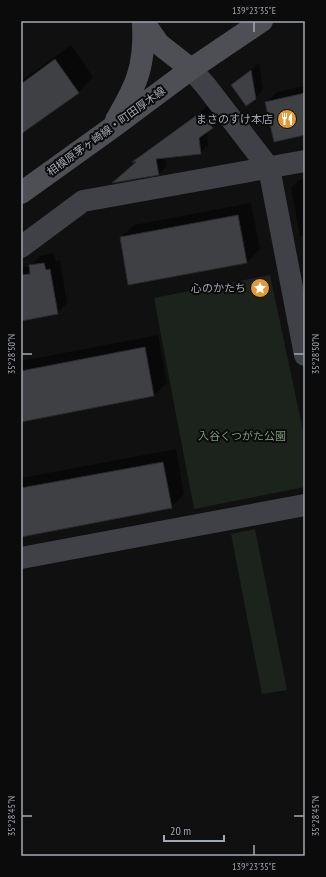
<svg xmlns="http://www.w3.org/2000/svg" width="326" height="877" font-family="'PT Sans Narrow','Noto Sans JP',sans-serif">
  <style>
    .green { fill: #1c231d }
    .shadow { fill: #0007 }
    .building { fill: #3f4044; stroke: #2a2a2d }
    .lines { fill: none; stroke-linecap: round; stroke-linejoin: round }
    .secondary { stroke: #3f4146; stroke-width: 22 }
    .primary { stroke: #4d4f55; stroke-width: 22 }
    .ticks { fill: none; stroke: #a2a8b1; stroke-width: 1.5 }
    .labels { text-anchor: middle; stroke-width: 4; stroke-linejoin: round; paint-order: stroke }
    .poi-label { font-size: 11px; fill: #a2a8b1; stroke: #0b0b0c; text-anchor: end }
    .street-label { font-size: 11px; fill: #a2a8b1; stroke: #0b0b0c }
    .park-label { font-size: 11px; fill: #7b9b7a; stroke: #0b0b0c }
    .neatline { fill: none; stroke: #a2a8b1; stroke-width: 1.5 }
    .ticks-label { font-size: 10px; text-anchor: middle; fill: #a2a8b1 }
  </style>
  <rect width="100%" height="100%" fill="#101011"/>
  <g class="green">
    <path d="M270 275 305 440V487L194 509 154 298Z"/>
    <path d="M255 529 287 690 262 694 231 534Z"/>
  </g>
  <g class="shadow">
    <path d="M71 45 93 77 79 92 21 133V81Z"/>
    <path d="M259 63 263 90 255 98 232 86 240 78Z"/>
    <path d="M305 86V134L266 103 277 92Z"/>
    <path d="M209 105 220 119 207 131 208 145 200 153 165 157 167 166 159 174 115 181 138 160 134 161 141 154Z"/>
    <path d="M305 179V235L300 236 291 188 299 180Z"/>
    <path d="M251 203 260 249 247 262 129 284 121 237 134 225Z"/>
    <path d="M54 253 56 261 60 260 67 303 57 313 21 320V268L30 266 40 256Z"/>
    <path d="M158 335 167 383 154 395 21 421V361Z"/>
    <path d="M176 449 184 494 171 507 21 536V478Z"/>
  </g>
  <g class="building">
    <path d="M55 59 79 93 21 134V84Z"/>
    <path d="M251 70 256 99 246 106 231 85Z"/>
    <path d="M305 93V135L274 142 265 102Z"/>
    <path d="M201 112 213 128 199 138 201 154 156 159 159 175 112 183 136 162H132Z"/>
    <path d="M238 215 247 263 128 285 120 237Z"/>
    <path d="M44 263 46 270 50 269 58 314 21 321V275L30 274 29 265Z"/>
    <path d="M145 347 154 396 21 422V371Z"/>
    <path d="M163 462 172 508 21 537V488Z"/>
  </g>
  <g class="lines">
    <g class="secondary">
      <path d="M191 69 206 86 269 168 305 355"/>
      <path d="M21 247 83 201 305 161"/>
      <path d="M21 558 305 505"/>
    </g>
    <g class="primary">
      <path d="M143 21 159 44 191 69"/>
      <path d="M116 120C124 106 132 93 137 78 143 61 144 40 143 22"/>
      <path d="M21 193 113 127 191 69 262 21"/>
    </g>
  </g>
  <path class="ticks" d="M254 22V32M22 354H32M294 354H304M22 816H32M294 816H304M254 845V855"/>
  <defs>
    <g id="restaurant-disc" transform="scale(1)"><circle r="9.5" fill="#e49a34" stroke="#0b0b0c"/><path d="M-5-6h1v4h1v-4h1v4h1v-4h1v5L-1.5 .5V6h-2V.5L-5-1ZM5-6V6H3V1.5H1.5Q1.5-4 5-6Z" fill="#fff"/></g>
    <g id="sight-disc" transform="scale(1)"><circle r="9.5" fill="#e49a34" stroke="#0b0b0c"/><path d="M0-6L1.8-2.2L6-1.7L2.9 1.2L3.7 5.4L0 3.3L-3.7 5.4L-2.9 1.2L-6-1.7L-1.8-2.2Z" fill="#fff"/></g>
  </defs>
  <g fill-rule="evenodd">
    <use href="#restaurant-disc" x="287" y="119"/>
    <use href="#sight-disc" x="260" y="288"/>
  </g>
  <g class="labels">
    <g class="poi-label">
      <text x="273" y="123">まさのすけ本店</text>
      <text x="246" y="292">心のかたち</text>
    </g>
    <g class="street-label">
      <text transform="translate(106 131) rotate(-36)" y="4">相模原茅ヶ崎線・町田厚木線</text>
    </g>
    <g class="park-label">
      <text x="242" y="440">入谷くつがた公園</text>
    </g>
  </g>
  <rect width="326" height="877" fill="none" stroke="#0b0b0c" stroke-width="44"/>
  <path d="M164 835v6h60v-6" fill="none" stroke="#a2a8b1" stroke-width="2"/>
  <text x="170" y="835" font-size="12" fill="#a2a8b1" stroke="#0b0b0c" stroke-width="3" paint-order="stroke">20 m</text>
  <rect x="22" y="22" width="282" height="833" class="neatline"/>
  <g class="ticks-label">
    <text x="254" y="14">139°23'35"E</text>
    <text transform="translate(11 354) rotate(-90)" y="4">35°28'50"N</text>
    <text transform="translate(315 354) rotate(-90)" y="4">35°28'50"N</text>
    <text transform="translate(11 816) rotate(-90)" y="4">35°28'45"N</text>
    <text transform="translate(315 816) rotate(-90)" y="4">35°28'45"N</text>
    <text x="254" y="870">139°23'35"E</text>
  </g>
</svg>
